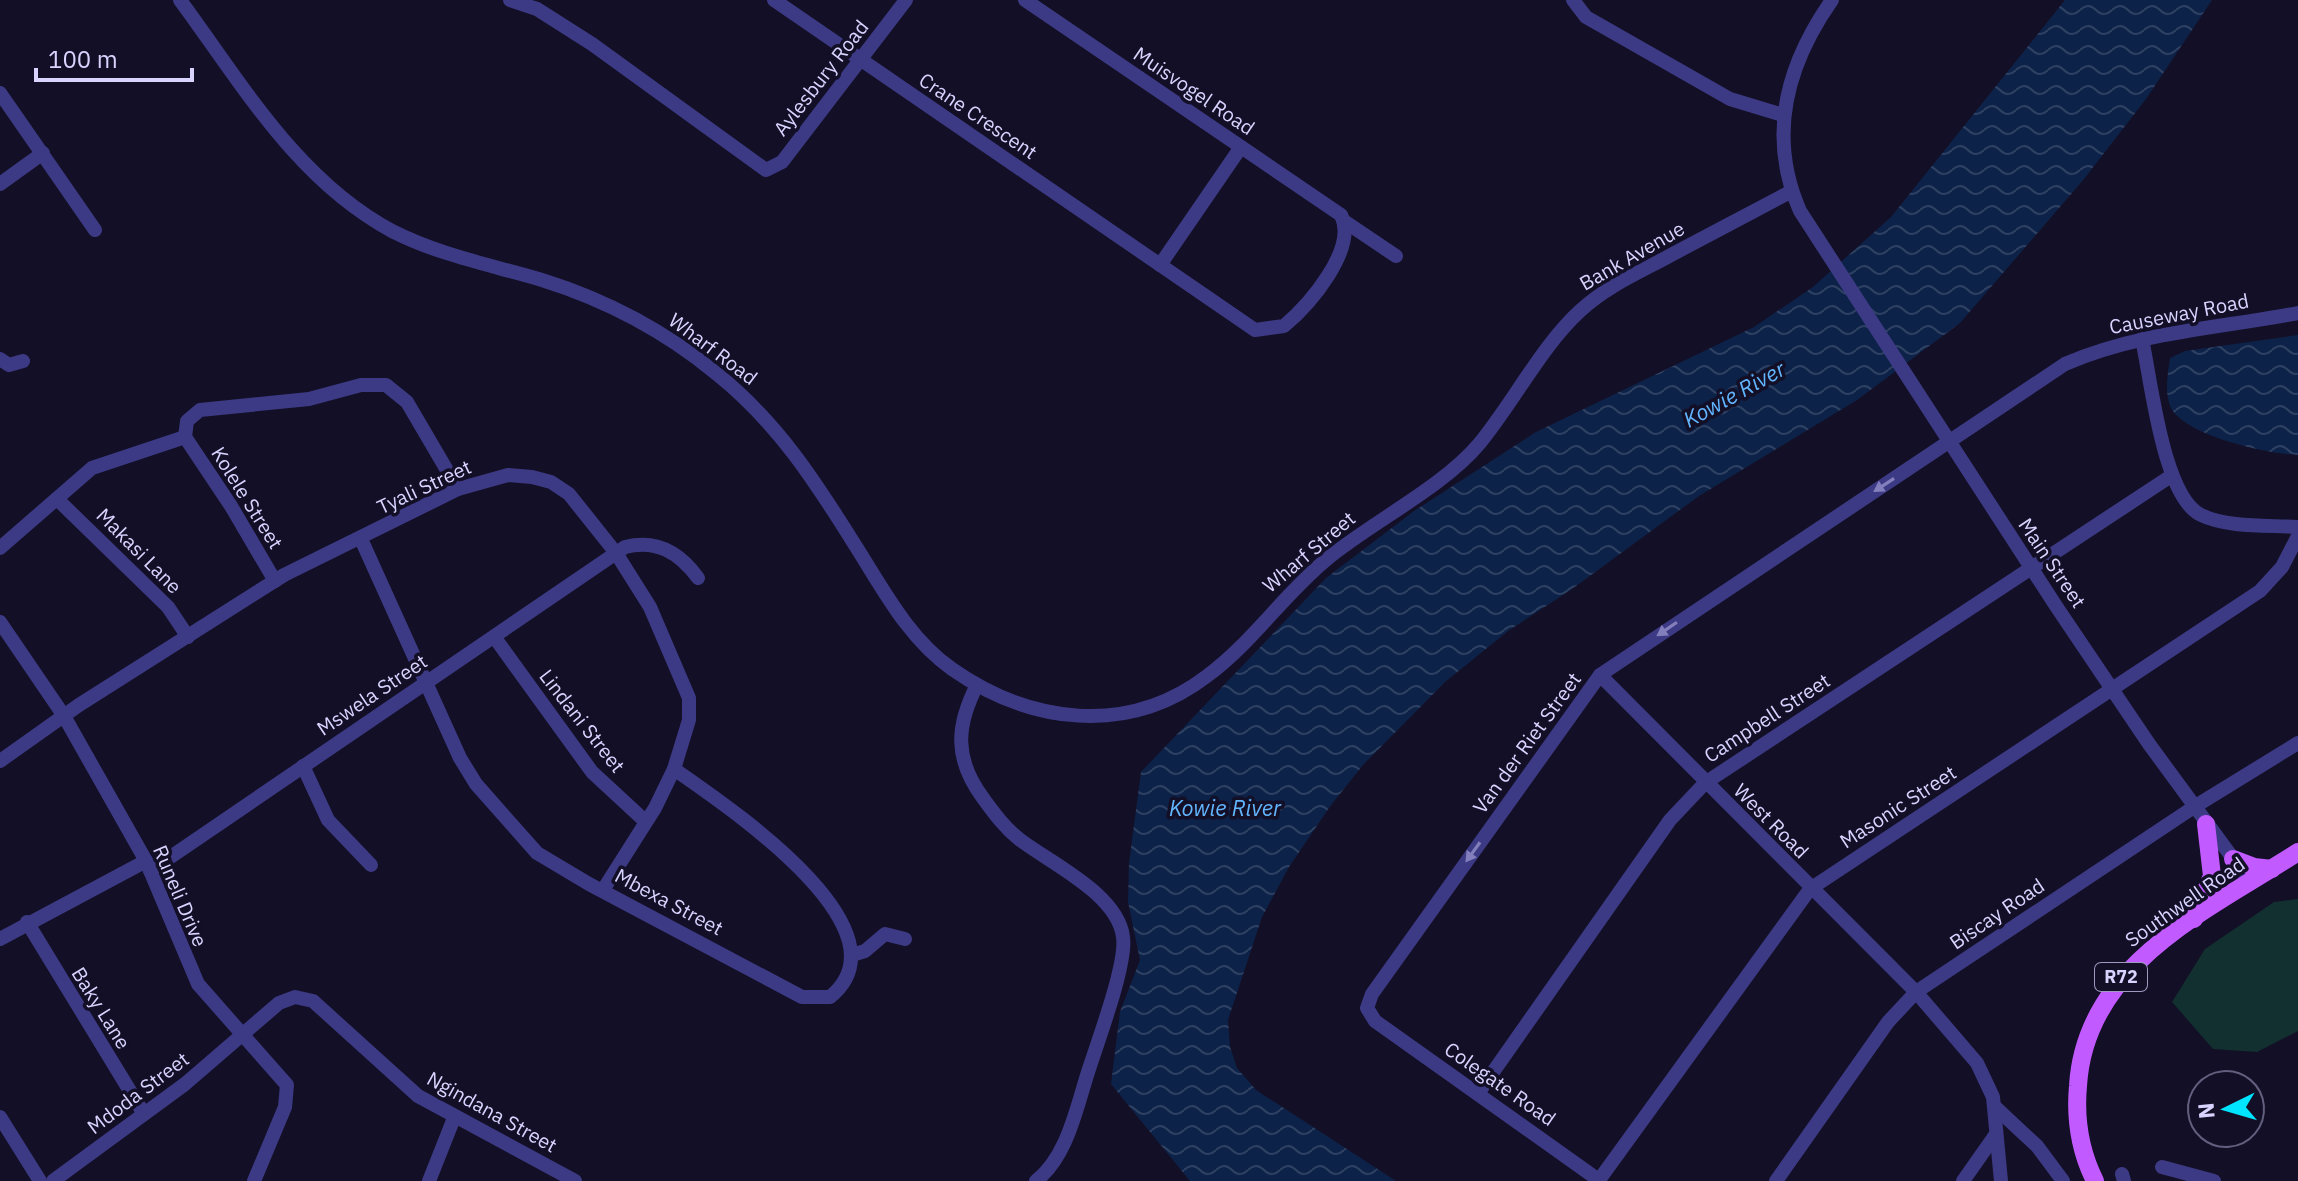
<svg xmlns="http://www.w3.org/2000/svg" width="2298" height="1181" font-family="'IBM Plex Sans',sans-serif">
  <style>
    .green { fill: #12302f }
    .water { fill: url(#water-waves) }
    .lines { fill: none; stroke-linecap: round; stroke-linejoin: round }
    .minor { stroke: #3d3a85; stroke-width: 14 }
    .major { stroke: #c25bff; stroke-width: 18 }
    .oneway { fill: #837fbc }
    .labels { text-anchor: middle; stroke-width: 7; stroke-linejoin: round; paint-order: stroke }
    .shield { fill: #130f26; stroke: #9e99be; stroke-width: 2 }
    .shield-label { font-size: 18px; font-weight: bold; fill: #d9d4ff }
    .street-label { font-size: 20px; fill: #d9d4ff; stroke: #130f26 }
    .water-label { font-size: 22px; font-style: italic; fill: #62b6ff; stroke: #130f26 }
  </style>
  <defs>
    <pattern id="water-waves" width="16" height="10" patternUnits="userSpaceOnUse" patternTransform="scale(2)"><rect width="16" height="10" fill="#0c2248"/><path d="M0 5q4-4 8 0t8 0" fill="none" stroke="#2f4163"/></pattern>
  </defs>
  <rect width="100%" height="100%" fill="#130f26"/>
  <path class="green" d="M2298 899V1031L2257 1052 2213 1049 2172 1002 2205 949 2274 902Z"/>
  <g class="water">
    <path d="M2065 0H2212L2146 99 2084 179 1960 323 1857 400 1699 496 1572 589 1508 631 1445 682 1363 765 1331 805 1289 867 1262 917 1228 1020 1230 1047 1237 1068 1256 1090 1396 1181H1190L1111 1084 1120 1012 1140 960 1128 902 1129 863 1141 772 1326 578 1414 511 1536 432 1754 327 1813 287 1891 217Z"/>
    <path d="M2298 335V455C2268 454 2186 436 2171 408 2164 394 2168 372 2170 358L2185 351Z"/>
  </g>
  <g class="lines">
    <g class="minor">
      <path d="M180 0C242 84 297 180 392 231 439 255 491 265 542 280 606 300 665 331 717 374 777 422 815 481 855 545 883 589 908 638 952 669 1029 723 1127 737 1207 676 1252 643 1284 594 1327 559 1372 522 1443 487 1479 444 1513 403 1542 345 1581 310 1607 286 1640 272 1671 255 1711 234 1752 212 1792 191"/>
      <path d="M510 0 537 9 592 44 766 170 782 162 906 0"/>
      <path d="M774 0 1255 330 1284 326C1309 305 1358 249 1341 215L1025 0"/>
      <path d="M1573 0 1586 17 1730 99 1783 115"/>
      <path d="M1832 0C1787 64 1767 136 1800 211L2056 606 2149 744 2251 883"/>
      <path d="M0 93 95 230"/>
      <path d="M0 184 43 153"/>
      <path d="M1344 221 1396 256"/>
      <path d="M1160 265 1241 147"/>
      <path d="M2142 339C2151 380 2163 497 2201 515 2228 528 2268 525 2298 527"/>
      <path d="M0 359 9 365 23 361"/>
      <path d="M185 437 187 421 200 410 309 399 361 385H386L407 402 458 489"/>
      <path d="M185 437 231 506 275 581"/>
      <path d="M57 499 168 607 188 637"/>
      <path d="M361 539 460 758 476 784 537 853 589 884 802 997H830C914 929 722 803 674 769"/>
      <path d="M0 548 92 468 185 437"/>
      <path d="M0 622 64 716 146 861 198 984 287 1085 285 1107 254 1181"/>
      <path d="M495 638 592 772 645 821"/>
      <path d="M1600 675 1916 992 1977 1063 1993 1097 2001 1181"/>
      <path d="M977 685C956 726 954 759 983 798 994 813 1004 827 1019 839 1050 863 1118 894 1123 937 1127 963 1099 1038 1090 1066 1077 1104 1069 1155 1036 1181"/>
      <path d="M0 761 79 705 284 575 458 489 508 475 532 477 551 482 569 494 616 553 650 607 689 698V720L674 769 655 808 603 890"/>
      <path d="M303 766 328 820 371 865"/>
      <path d="M150 871 625 547C657 539 680 553 698 578"/>
      <path d="M27 922 144 1114"/>
      <path d="M0 939 146 861"/>
      <path d="M852 955 865 951 885 934 905 939"/>
      <path d="M1479 1092 1670 820 1705 783 2171 476"/>
      <path d="M1994 1106 2037 1146 2063 1181"/>
      <path d="M0 1117 40 1181"/>
      <path d="M2162 1167 2214 1181"/>
      <path d="M2122 1174 2124 1181"/>
      <path d="M1599 1180 1810 889 2260 591 2282 567 2298 536"/>
      <path d="M53 1181 185 1084 279 1003 295 997 313 1001 418 1096 575 1181"/>
      <path d="M429 1181 454 1118"/>
      <path d="M1600 1181 1375 1021 1367 1008 1372 994 1600 675 2065 364C2138 332 2220 328 2298 313"/>
      <path d="M1776 1181 1888 1022 1916 992 2194 807 2298 743"/>
      <path d="M1963 1181 1996 1134"/>
    </g>
    <g class="major">
      <path d="M2233 859 2254 867 2272 869"/>
      <path d="M2194 919 2212 876 2206 824"/>
      <path d="M2095 1181C2080 1151 2075 1119 2078 1086 2085 964 2208 910 2298 852"/>
    </g>
  </g>
  <defs><path id="oneway-solid" d="M-6-.8H1V-3.2L6.5 0L1 3.2V.8H-6Z" transform="scale(2)"/></defs>
  <g class="oneway">
    <use href="#oneway-solid" transform="translate(1884 485) rotate(147)"/>
    <use href="#oneway-solid" transform="translate(1667 629) rotate(146)"/>
    <use href="#oneway-solid" transform="translate(1473 852) rotate(126)"/>
  </g>
  <g class="labels">
    <rect class="shield" x="2095" y="963" width="52" height="28" rx="6"/>
    <g class="shield-label">
      <text x="2121" y="983">R72</text>
    </g>
    <g class="street-label">
      <text transform="translate(821 78) rotate(-52)" y="7">Aylesbury Road</text>
      <text transform="translate(1194 91) rotate(34)" y="7">Muisvogel Road</text>
      <text transform="translate(978 116) rotate(34)" y="7">Crane Crescent</text>
      <text transform="translate(1632 256) rotate(-30)" y="7">Bank Avenue</text>
      <text transform="translate(2179 314) rotate(-11)" y="7">Causeway Road</text>
      <text transform="translate(713 349) rotate(37)" y="7">Wharf Road</text>
      <text transform="translate(424 487) rotate(-25)" y="7">Tyali Street</text>
      <text transform="translate(247 498) rotate(58)" y="7">Kolele Street</text>
      <text transform="translate(139 551) rotate(45)" y="7">Makasi Lane</text>
      <text transform="translate(1309 552) rotate(-40)" y="7">Wharf Street</text>
      <text transform="translate(2052 563) rotate(56)" y="7">Main Street</text>
      <text transform="translate(372 695) rotate(-34)" y="7">Mswela Street</text>
      <text transform="translate(1767 718) rotate(-33)" y="7">Campbell Street</text>
      <text transform="translate(582 721) rotate(52)" y="7">Lindani Street</text>
      <text transform="translate(1527 743) rotate(-54)" y="7">Van der Riet Street</text>
      <text transform="translate(1898 807) rotate(-33)" y="7">Masonic Street</text>
      <text transform="translate(1771 821) rotate(45)" y="7">West Road</text>
      <text transform="translate(180 896) rotate(67)" y="7">Runeli Drive</text>
      <text transform="translate(669 902) rotate(28)" y="7">Mbexa Street</text>
      <text transform="translate(2185 902) rotate(-35)" y="7">Southwell Road</text>
      <text transform="translate(1997 914) rotate(-34)" y="7">Biscay Road</text>
      <text transform="translate(101 1008) rotate(58)" y="7">Baky Lane</text>
      <text transform="translate(1500 1084) rotate(35)" y="7">Colegate Road</text>
      <text transform="translate(138 1093) rotate(-37)" y="7">Mdoda Street</text>
      <text transform="translate(492 1112) rotate(29)" y="7">Ngindana Street</text>
    </g>
    <g class="water-label">
      <text transform="translate(1734 394) rotate(-29)" y="8">Kowie River</text>
      <text x="1225" y="816">Kowie River</text>
    </g>
  </g>
  <g transform="translate(2226 1109) rotate(265)"><circle r="38" fill="#130f26" stroke="#625e7d" stroke-width="2"/>
  <path d="M0-6L14 30L0 20L-14 30Z" fill="#00e5ff"/>
  <text y="-12" font-size="22" font-weight="bold" text-anchor="middle" fill="#d9d4ff">N</text>
  </g>
  <path d="M36 68v12h156v-12" fill="none" stroke="#d9d4ff" stroke-width="4"/>
  <text x="48" y="68" font-size="24" fill="#d9d4ff" stroke="#130f26" stroke-width="6" paint-order="stroke">100 m</text>
</svg>
